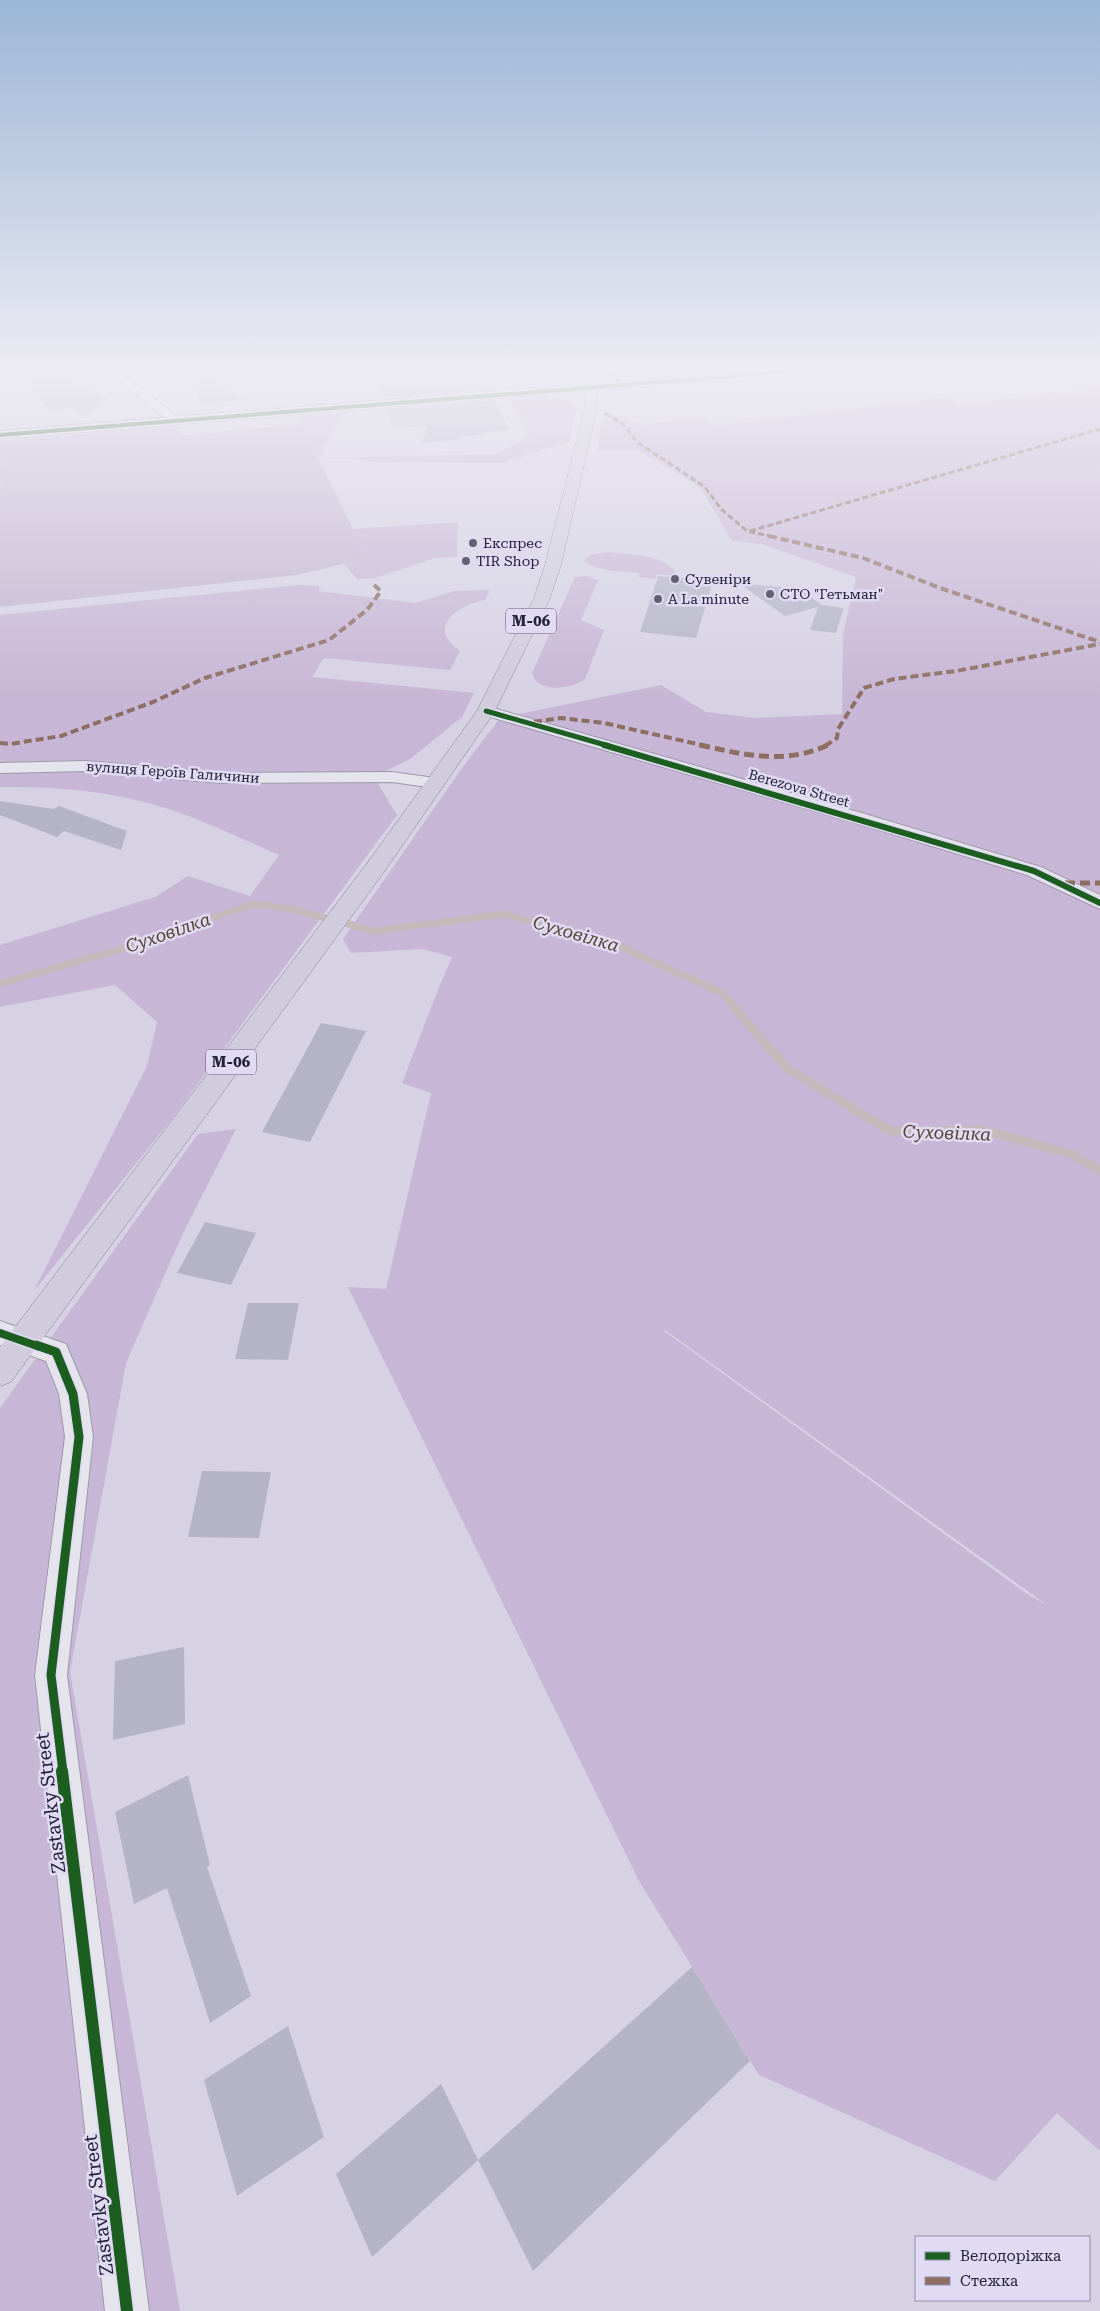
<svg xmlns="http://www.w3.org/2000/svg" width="1100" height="2311" font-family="'Roboto Serif',serif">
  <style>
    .green { fill: #c7b6d5; fill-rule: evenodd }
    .cemetery { fill: #c3b5d0 }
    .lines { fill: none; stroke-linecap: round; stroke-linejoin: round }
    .stream-far1 { stroke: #c7babc; stroke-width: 7 }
    .stream { stroke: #c7babc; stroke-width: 9 }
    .building { fill: #b5b4c7 }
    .minor-casing { stroke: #9d9aaa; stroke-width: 2 }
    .secondary-casing { stroke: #8c8a9a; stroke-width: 1 }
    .primary-casing { stroke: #83818f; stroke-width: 1 }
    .trunk-casing { stroke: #83818f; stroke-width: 1 }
    .minor { fill: #e5e3ec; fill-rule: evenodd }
    .secondary { fill: #e5e3ec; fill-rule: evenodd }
    .primary { fill: #d9d5e4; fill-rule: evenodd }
    .trunk { fill: #d0ccdd; fill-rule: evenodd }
    .quiet-far2 { stroke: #8d6e63; stroke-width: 3; stroke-dasharray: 6 3; stroke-linecap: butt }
    .quiet-far1 { stroke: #8d6e63; stroke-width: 4; stroke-dasharray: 8 4; stroke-linecap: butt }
    .quiet { stroke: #8d6e63; stroke-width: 5; stroke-dasharray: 10 5; stroke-linecap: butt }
    .cycleway-far5-casing { stroke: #e0daf3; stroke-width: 5 }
    .cycleway-far4-casing { stroke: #e0daf3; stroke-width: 7 }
    .cycleway-far3-casing { stroke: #e0daf3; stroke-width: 9 }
    .cycleway-far2-casing { stroke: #e0daf3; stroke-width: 11 }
    .cycleway-far1-casing { stroke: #e0daf3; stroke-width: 12 }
    .cycleway-casing { stroke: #e0daf3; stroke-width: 15 }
    .cycleway-far5 { stroke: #1b5e20; stroke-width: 4 }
    .cycleway-far4 { stroke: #1b5e20; stroke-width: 5 }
    .cycleway-far3 { stroke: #1b5e20; stroke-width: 6 }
    .cycleway-far2 { stroke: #1b5e20; stroke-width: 8 }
    .cycleway-far1 { stroke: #1b5e20; stroke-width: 9 }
    .cycleway { stroke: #1b5e20; stroke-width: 12 }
    .poi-dot { fill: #626075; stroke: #e0daf3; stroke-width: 2 }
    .labels { text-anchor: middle; stroke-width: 5; stroke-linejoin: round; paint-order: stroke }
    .far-poi-label { font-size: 14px; fill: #232239; stroke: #e0daf3; text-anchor: start }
    .far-street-label { font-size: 14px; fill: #232239; stroke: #e0daf3 }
    .shield { fill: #e0daf3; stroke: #5c5971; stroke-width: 1 }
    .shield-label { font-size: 15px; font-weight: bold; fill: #232239 }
    .water-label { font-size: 18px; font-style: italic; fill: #574433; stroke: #e0daf3 }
    .near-street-label { font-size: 19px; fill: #232239; stroke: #e0daf3 }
  </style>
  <rect width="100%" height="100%" fill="#d6d2e4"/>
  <g class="green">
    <path d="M1100 387V2151L1057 2113 995 2181 759 2075 639 1881 348 1287 386 1289 431 1093 402 1083 437 992 452 957 422 949 351 953 343 939 462 768 500 718 661 685 706 712 755 718 842 714 843 635 856 577 761 544 732 541 700 487 637 450 598 451V442L605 412 643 426 695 417 717 426 945 398 964 405ZM664 1331 665 1330 1047 1605 1027 1594Z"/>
    <path d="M545 396 566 399 577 407 569 442 502 463 375 462 357 459 319 458 302 424 301 416 344 413 319 458 496 454 531 435 508 399Z"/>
    <path d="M178 426 180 437 6 453 0 497V441Z"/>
    <path d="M458 522 457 557 435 558 375 578 357 579 344 564 366 558 353 529Z"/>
    <path d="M607 552C628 554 668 554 677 576L657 574 655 579 639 577V573C624 571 593 572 585 560L590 555Z"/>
    <path d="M587 576 598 580 581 620 604 630 585 679C572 689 537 694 532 673L575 577Z"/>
    <path d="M298 585 319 586V591L416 603 454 591 490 590 485 600C458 605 425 627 460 651L450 670 324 658 312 677 474 693 462 717 410 759 374 777 397 815 174 1116 34 1291 147 1066 157 1022 115 985 0 1007V945L155 897 188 876 250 896 279 855C241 839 202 819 162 807 111 791 54 786 0 787V615Z"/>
    <path d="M236 1129 183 1233 126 1363 70 1672 180 2311H0V1408L198 1134Z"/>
  </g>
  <path class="cemetery" d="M302 424 367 558 297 575 0 607V497L6 453Z"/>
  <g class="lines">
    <path class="stream-far1" d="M0 984 142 943 249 905H267L299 911 375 931 504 914 619 946 722 993 738 1011"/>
    <path class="stream" d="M736 1010 788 1069 890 1131 983 1130 1071 1154 1100 1171"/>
  </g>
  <g class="building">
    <path d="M21 372H69L75 379 81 377 107 399 83 417 72 408 50 410 28 389 33 388Z"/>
    <path d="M193 372H207L247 400 199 404Z"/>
    <path d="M482 377 489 390 381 398 376 385Z"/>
    <path d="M494 400 510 429 457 438 458 440 422 443 427 426 393 428 386 409Z"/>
    <path d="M658 576 713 581 696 638 640 632Z"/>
    <path d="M739 583 799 589 822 605 844 608 836 633 810 630 818 607 785 616Z"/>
    <path d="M0 801 54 809 59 806 127 831 121 850 64 831 57 837 0 815Z"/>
    <path d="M321 1023 366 1031 310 1142 262 1132Z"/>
    <path d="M205 1222 256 1233 231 1285 177 1273Z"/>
    <path d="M248 1303H299L288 1360 235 1359Z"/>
    <path d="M202 1471 271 1472 259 1538 188 1537Z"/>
    <path d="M184 1647 185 1724 113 1740 115 1661Z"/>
    <path d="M188 1775 210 1865 207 1867 251 1996 210 2023 167 1888 134 1904 115 1812Z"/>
    <path d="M692 1967 750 2061 533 2271 478 2160Z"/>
    <path d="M288 2026 324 2137 237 2196 204 2080Z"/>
    <path d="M441 2084 478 2160 372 2257 336 2174Z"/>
  </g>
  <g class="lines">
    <g class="minor-casing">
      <g id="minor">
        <path d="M109 372H121L180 419 182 421 180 423H172Z"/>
        <path d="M486 706 865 814 1041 867 1100 895V909L1027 875 853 822 480 714 478 711 480 708Z"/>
        <path d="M86 761 222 773 392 772 435 778 441 779 444 783 441 787 435 788 392 782 222 783 86 771 0 773V763Z"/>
        <path d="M0 1321 66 1344 87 1394 93 1437 67 1675 149 2311H105L35 1675 65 1437 59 1394 46 1361 0 1345Z"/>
      </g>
    </g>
    <g class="secondary-casing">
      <path id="secondary" d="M593 383 597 384 599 387 597 390 0 439V431Z"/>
    </g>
    <g class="primary-casing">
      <path id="primary" d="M737 372H790L784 376 593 391 587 387 593 383Z"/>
    </g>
    <g class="trunk-casing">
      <path id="trunk" d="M586 372H598L597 408 561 565 550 598 495 711 384 872 11 1382 0 1386V1347L368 862 477 711 534 598 545 565 585 408Z"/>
    </g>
    <use href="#minor" class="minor"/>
    <use href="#secondary" class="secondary"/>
    <use href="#primary" class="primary"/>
    <use href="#trunk" class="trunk"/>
    <g class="quiet-far2">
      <path d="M611 372 621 385"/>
      <path d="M605 413 623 424 637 442 705 487 721 509 747 531 774 537"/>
      <path d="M750 531 1100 429"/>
    </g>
    <g class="quiet-far1">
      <path d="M769 536 863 558 940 588 1100 642"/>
      <path d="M534 722 561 718 604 723 706 746"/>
      <path d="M0 743 10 744 61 736 153 702 205 678 329 640 367 610 381 591 374 585"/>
      <path d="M825 746 837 738 838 729 864 688 894 679 956 671 1100 644"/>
    </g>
    <g class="quiet">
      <path d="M700 745C745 755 785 765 828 745"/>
      <path d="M1065 883H1100"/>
    </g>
    <g class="cycleway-far5-casing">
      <path id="cycleway-far5" d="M0 435 784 372"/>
    </g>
    <g class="cycleway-far4-casing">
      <path id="cycleway-far4" d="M486 711 609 746"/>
    </g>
    <g class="cycleway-far3-casing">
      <path id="cycleway-far3" d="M604 745 1034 871 1100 903"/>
    </g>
    <g class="cycleway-far2-casing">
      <path id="cycleway-far2" d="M0 1333 40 1347"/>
    </g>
    <g class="cycleway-far1-casing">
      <path id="cycleway-far1" d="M36 1345 56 1352 73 1394 79 1437 51 1675 63 1772"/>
    </g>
    <g class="cycleway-casing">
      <path id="cycleway" d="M62 1771 127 2311"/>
    </g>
    <use href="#cycleway-far5" class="cycleway-far5"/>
    <use href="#cycleway-far4" class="cycleway-far4"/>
    <use href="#cycleway-far3" class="cycleway-far3"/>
    <use href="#cycleway-far2" class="cycleway-far2"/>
    <use href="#cycleway-far1" class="cycleway-far1"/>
    <use href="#cycleway" class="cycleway"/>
  </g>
  <linearGradient id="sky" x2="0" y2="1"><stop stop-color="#9bb6d6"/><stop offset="0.53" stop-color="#edebf3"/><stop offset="1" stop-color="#edebf3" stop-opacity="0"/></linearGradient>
  <rect width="1100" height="696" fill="url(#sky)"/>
  <g class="poi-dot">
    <circle cx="473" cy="543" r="5"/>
    <circle cx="466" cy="561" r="5"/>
    <circle cx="675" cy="579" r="5"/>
    <circle cx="770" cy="594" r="5"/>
    <circle cx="658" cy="599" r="5"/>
  </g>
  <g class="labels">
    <g class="far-poi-label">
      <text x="483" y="548">Експрес</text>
      <text x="476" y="566">TIR Shop</text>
      <text x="685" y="584">Сувеніри</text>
      <text x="780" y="599">СТО "Гетьман"</text>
      <text x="668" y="604">A La minute</text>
    </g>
    <g class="far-street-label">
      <text transform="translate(173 772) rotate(4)" y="5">вулиця Героїв Галичини</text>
      <text transform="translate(799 788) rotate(16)" y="5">Berezova Street</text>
    </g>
    <g class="shield">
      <rect x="506" y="608.5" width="50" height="25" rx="4"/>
      <rect x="206" y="1049.5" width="50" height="25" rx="4"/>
    </g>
    <g class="shield-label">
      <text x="531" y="626">М-06</text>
      <text x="231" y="1067">М-06</text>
    </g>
    <g class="water-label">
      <text transform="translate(168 933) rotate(-19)" y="6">Суховілка</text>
      <text transform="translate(576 934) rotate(16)" y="6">Суховілка</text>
      <text transform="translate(947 1133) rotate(2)" y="6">Суховілка</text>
    </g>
    <g class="near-street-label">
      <text transform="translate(50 1803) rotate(-97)" y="7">Zastavky Street</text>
      <text transform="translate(98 2205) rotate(-97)" y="7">Zastavky Street</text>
    </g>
  </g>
  <rect x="915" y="2236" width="175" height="65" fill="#e0daf3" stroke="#9490a9"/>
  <rect x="925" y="2252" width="25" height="8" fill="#1b5e20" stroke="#9490a9"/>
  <text x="960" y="2261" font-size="15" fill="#232239">Велодоріжка</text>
  <rect x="925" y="2277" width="25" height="8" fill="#8d6e63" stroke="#9490a9"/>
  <text x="960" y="2286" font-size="15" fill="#232239">Стежка</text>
</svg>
